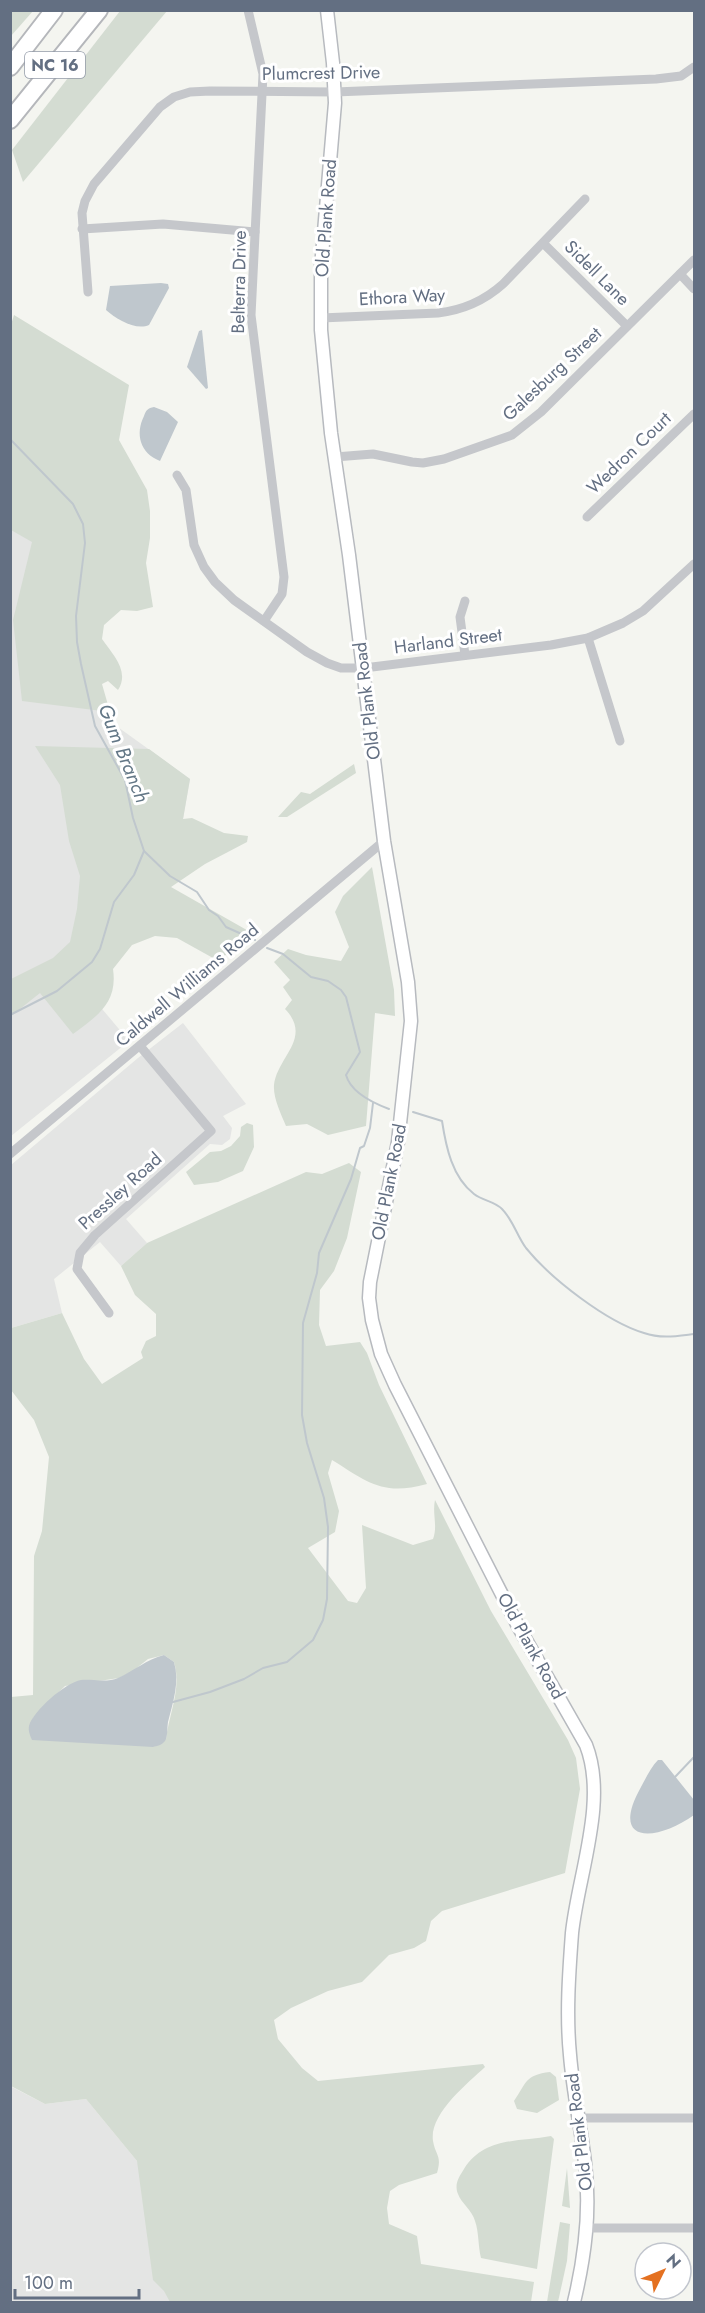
<svg xmlns="http://www.w3.org/2000/svg" width="705" height="2313" font-family="Jost,sans-serif">
  <style>
    .built { fill: #e4e5e4 }
    .green { fill: #d4dcd2; fill-rule: evenodd }
    .water { fill: #bfc7cd }
    .lines { fill: none; stroke-linecap: round; stroke-linejoin: round }
    .stream { stroke: #bfc7cd; stroke-width: 2 }
    .secondary-casing { stroke: #b7babf; stroke-width: 15 }
    .highway-casing { stroke: #b5b7bb; stroke-width: 20 }
    .street { stroke: #c5c7cb; stroke-width: 9 }
    .secondary { stroke: #fff; stroke-width: 12 }
    .highway { stroke: #fff; stroke-width: 16 }
    .labels { text-anchor: middle; stroke-width: 6; stroke-linejoin: round; paint-order: stroke }
    .shield { fill: #fff; stroke: #929aa8; stroke-width: 1.5 }
    .shield-label { font-size: 16px; font-weight: bold; fill: #636f82 }
    .street-label { font-size: 18px; fill: #636f82; stroke: #fff }
    .water-label { font-size: 20px; font-style: italic; fill: #637786; stroke: #fff }
  </style>
  <rect width="100%" height="100%" fill="#f4f5f0"/>
  <g class="built">
    <path d="M11 489 50 566 115 725 190 779 182 825 87 991 129 1041 11 1136Z"/>
    <path d="M183 1023 246 1104 223 1116 232 1128 230 1139 222 1145 210 1144 126 1219 147 1243 121 1266 100 1242 54 1279 62 1313 11 1328V1165L138 1058Z"/>
    <path d="M10 2086 45 2104 86 2099 137 2161 204 2302H11Z"/>
  </g>
  <g class="green">
    <path d="M11 10 33 11 11 36 10 11Z"/>
    <path d="M120 11H167L23 182 12 150Z"/>
    <path d="M14 315 129 385 119 440 147 490 150 511V538L146 563 153 607 137 611 121 610 104 625 102 639C113 655 130 671 118 690L108 681 102 684 110 712 22 701 13 620 32 542 11 530 10 328Z"/>
    <path d="M35 746 149 749 190 779 183 819 192 818 224 833 248 836 247 842 205 864 171 887 252 933 222 958H213L177 938 155 936 132 945 113 969C118 1003 97 1016 73 1034L40 993 11 1016V979L53 958 70 942 77 909 80 876 69 841 60 785Z"/>
    <path d="M354 764 356 773 287 817H278L301 792 310 794Z"/>
    <path d="M372 867 394 990 395 1016 375 1013 366 1126 328 1135 307 1124 286 1126C281 1114 273 1098 274 1085 277 1057 313 1038 285 1009L292 1000 283 987 290 980 274 962 288 949 306 955 341 961 349 947 335 912 343 896Z"/>
    <path d="M247 1123 253 1125 254 1147 243 1171 218 1182 194 1185 186 1172 210 1152 221 1151 231 1146 240 1136 241 1127Z"/>
    <path d="M349 1163 361 1172 347 1238 334 1271 320 1290 319 1325 326 1346 360 1342 367 1353 379 1385 427 1484C383 1496 369 1483 332 1460L328 1473 339 1511 335 1532 308 1548 348 1601 357 1603 366 1588 362 1525 413 1545 433 1539C438 1526 432 1514 435 1500L491 1611 568 1740 576 1758 580 1789 565 1873 442 1911 431 1921 426 1941 414 1948 389 1955 362 1982 328 1991 291 2008 274 2020 278 2039 302 2068 318 2081 483 2064 485 2067C467 2084 429 2114 433 2141 436 2157 442 2155 437 2173L399 2185 390 2191 387 2208 389 2224 417 2236 421 2264 534 2282 531 2302H170L164 2291 153 2280 137 2161 86 2099 45 2104 11 2086V1697L33 1695 34 1556 42 1531 49 1457 34 1420 11 1390V1328L62 1313 84 1359 102 1384 143 1358 141 1352 146 1341 156 1336V1314L135 1295 121 1266 147 1243 306 1172 322 1174ZM164 1655 174 1662C182 1688 169 1714 166 1739L33 1718 65 1686 119 1678 133 1671 148 1659Z"/>
    <path d="M550 2072 556 2077 559 2100 537 2113 517 2109 514 2101C527 2082 525 2075 550 2072Z"/>
    <path d="M551 2136 554 2139 537 2269 481 2258C478 2246 479 2232 475 2221 472 2210 461 2203 458 2194 454 2184 459 2177 464 2169 484 2137 518 2142 551 2136Z"/>
    <path d="M567 2168 570 2208 562 2206Z"/>
    <path d="M560 2222 570 2224 567 2261 558 2302H547Z"/>
  </g>
  <g class="water">
    <path d="M161 283 168 284 169 288 149 325C136 331 116 319 106 310L110 286Z"/>
    <path d="M202 330 208 388 206 389 187 367 199 331Z"/>
    <path d="M154 407 167 412 178 422 160 461C140 453 135 434 144 416 146 410 148 408 154 407Z"/>
    <path d="M164 1655 174 1662C180 1682 173 1702 168 1722 167 1728 168 1736 165 1741 162 1745 157 1746 153 1747L32 1740C30 1735 28 1731 29 1726 33 1711 65 1683 81 1680 92 1679 107 1683 118 1678 135 1670 146 1660 164 1655Z"/>
    <path d="M658 1760H662L694 1800V1815C658 1841 608 1846 641 1787 646 1778 651 1767 658 1760Z"/>
  </g>
  <g class="lines">
    <g class="stream">
      <path d="M10 439 73 504 83 524 85 543 76 616 77 642 81 664 95 726 125 780 133 818 144 851 170 876 197 892 209 910 218 916 226 927 255 940"/>
      <path d="M267 948 283 954 311 977 328 981 341 990 346 997 360 1052 346 1075C351 1093 373 1103 389 1109"/>
      <path d="M10 1015 57 991 92 962 100 949 114 902 134 875 144 851"/>
      <path d="M413 1112 442 1121C446 1147 452 1177 474 1194 483 1201 494 1201 502 1209 513 1220 517 1236 526 1248 551 1279 607 1322 644 1333 661 1339 677 1336 694 1334"/>
      <path d="M173 1702 210 1692 244 1679 263 1668 287 1662 313 1640 323 1620 327 1599 328 1527 324 1498 307 1443 302 1415 303 1323 317 1273 319 1253 351 1179 360 1148 364 1146 370 1128 373 1103"/>
      <path d="M675 1777 694 1757"/>
    </g>
    <g class="secondary-casing">
      <path id="secondary" d="M327 10 333 63 335 103 321 267V330L331 433 349 555 384 841 408 982 411 1021 398 1142 370 1282 369 1298 372 1320 381 1354 395 1385 518 1626 586 1745C608 1801 578 1875 572 1933 569 1973 566 2015 570 2055 573 2092 581 2127 585 2163 591 2211 585 2256 574 2302"/>
    </g>
    <g class="highway-casing">
      <g id="highway">
        <path d="M10 67 54 10"/>
        <path d="M10 120 99 10"/>
      </g>
    </g>
    <g class="street">
      <path d="M248 10 263 74 251 315 284 577 282 594 264 621"/>
      <path d="M82 229 163 224 255 232"/>
      <path d="M544 244 627 326"/>
      <path d="M680 274 694 289"/>
      <path d="M88 292 82 213 85 201 94 184 160 107 174 97 190 92 210 91 335 92 656 79 681 76 694 67"/>
      <path d="M321 318 438 313C464 310 484 301 503 284L585 199"/>
      <path d="M335 457 373 454 412 462 423 463 444 459 512 435 541 412 694 260"/>
      <path d="M177 475 186 490 194 545 204 567 215 582 234 600 307 652 327 663 341 668H364L551 645 588 638 623 623 643 611 694 564"/>
      <path d="M587 517 694 414"/>
      <path d="M465 601 460 617 465 655"/>
      <path d="M588 638 620 741"/>
      <path d="M10 1154 384 841"/>
      <path d="M109 1313 77 1269 80 1253 95 1235 211 1131 140 1046"/>
      <path d="M578 2118H694"/>
      <path d="M587 2228H694"/>
    </g>
    <use href="#secondary" class="secondary"/>
    <use href="#highway" class="highway"/>
  </g>
  <g class="labels">
    <rect class="shield" x="25" y="52" width="60" height="26" rx="4.5"/>
    <g class="shield-label">
      <text x="55" y="71">NC 16</text>
    </g>
    <g class="street-label">
      <text transform="translate(321 73) rotate(-1)" y="6">Plumcrest Drive</text>
      <text transform="translate(326 218) rotate(-86)" y="6">Old Plank Road</text>
      <text transform="translate(597 273) rotate(45)" y="6">Sidell Lane</text>
      <text transform="translate(239 282) rotate(-89)" y="6">Belterra Drive</text>
      <text transform="translate(402 297) rotate(-3)" y="6">Ethora Way</text>
      <text transform="translate(552 374) rotate(-43)" y="6">Galesburg Street</text>
      <text transform="translate(629 453) rotate(-44)" y="6">Wedron Court</text>
      <text transform="translate(448 641) rotate(-7)" y="6">Harland Street</text>
      <text transform="translate(367 701) rotate(-97)" y="6">Old Plank Road</text>
      <text transform="translate(187 985) rotate(-40)" y="6">Caldwell Williams Road</text>
      <text transform="translate(389 1182) rotate(-79)" y="6">Old Plank Road</text>
      <text transform="translate(120 1191) rotate(-42)" y="6">Pressley Road</text>
      <text transform="translate(531 1646) rotate(61)" y="6">Old Plank Road</text>
      <text transform="translate(579 2132) rotate(-97)" y="6">Old Plank Road</text>
    </g>
    <g class="water-label">
      <text transform="translate(124 753) rotate(68)" y="7">Gum Branch</text>
    </g>
  </g>
  <rect width="705" height="2313" fill="none" stroke="#636f82" stroke-width="24"/>
  <g transform="translate(663 2271) rotate(47)"><circle r="28" fill="#ffffff" stroke="#c1c5cd" stroke-width="1.5"/>
  <path d="M0-4.5L10 22L0 15L-10 22Z" fill="#e47121"/>
  <text y="-9" font-size="16" font-weight="bold" text-anchor="middle" fill="#636f82">N</text>
  </g>
  <path d="M15 2289v9h124v-9" fill="none" stroke="#636f82" stroke-width="3"/>
  <text x="24" y="2289" font-size="18" fill="#636f82" stroke="#ffffff" stroke-width="4.5" paint-order="stroke">100 m</text>
</svg>
